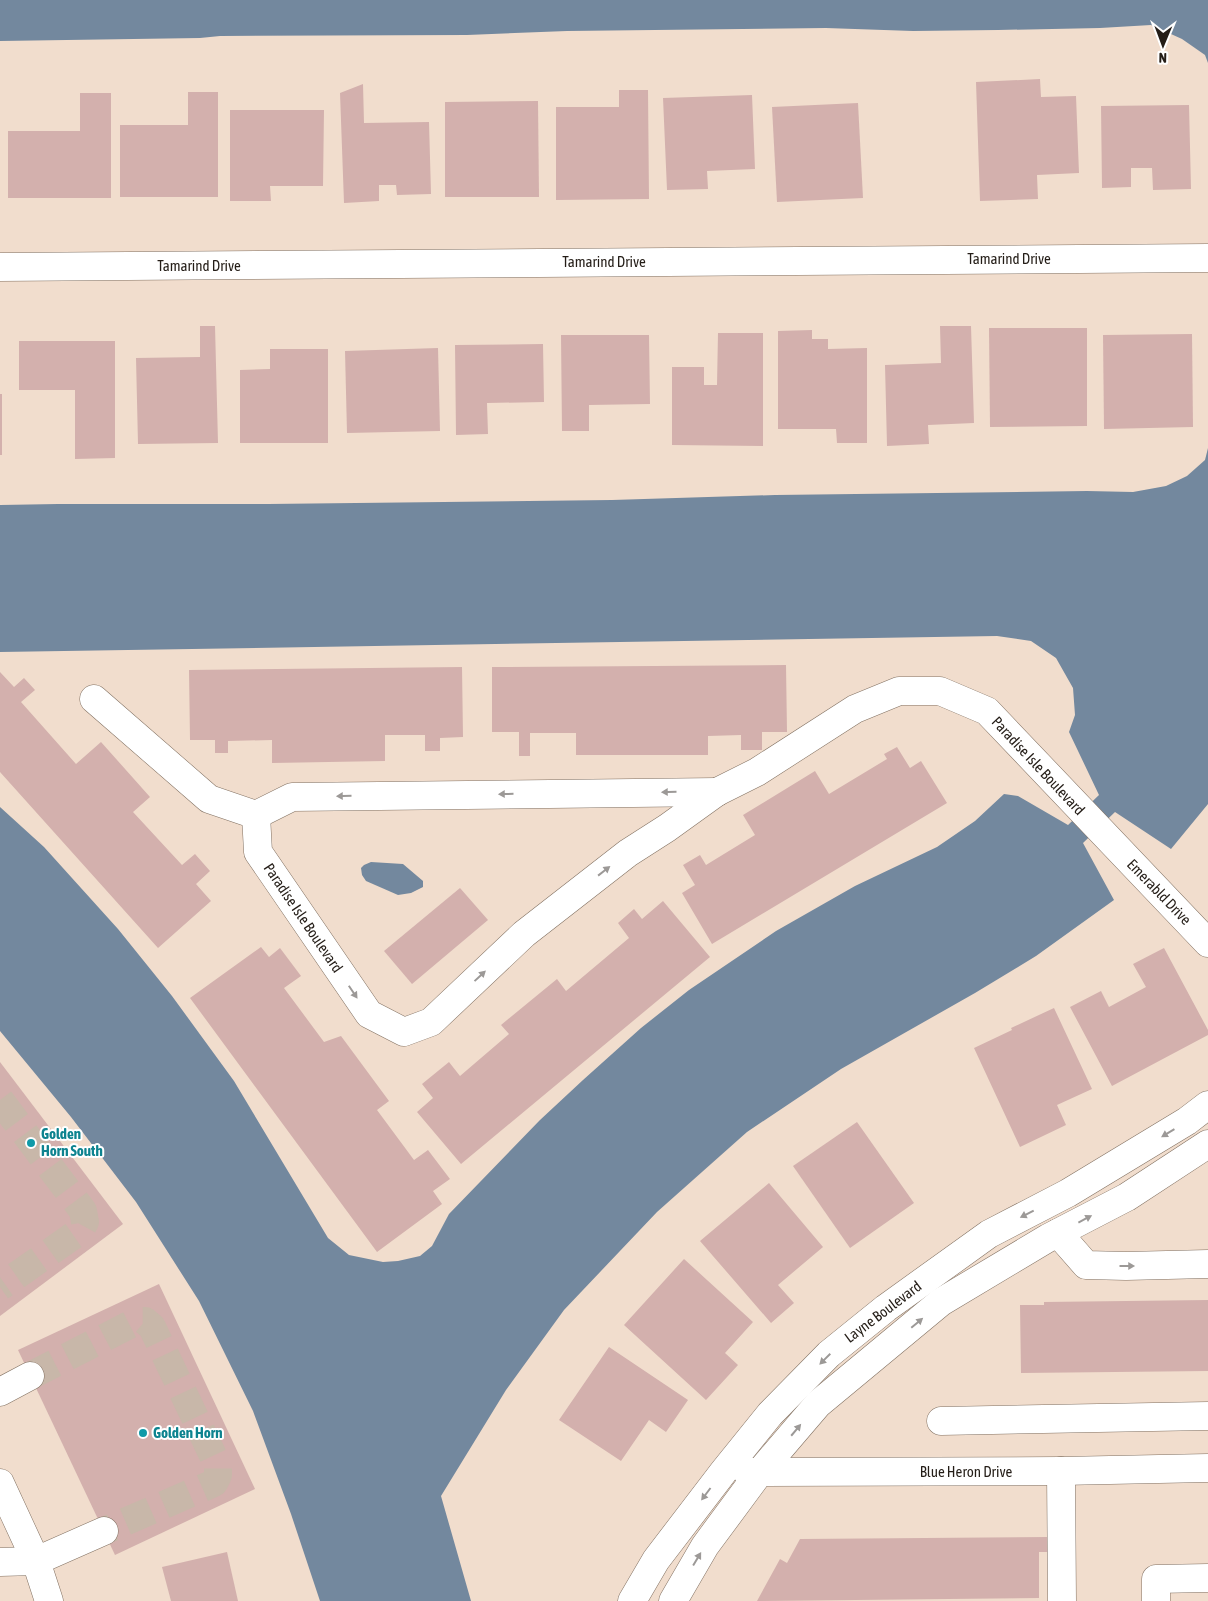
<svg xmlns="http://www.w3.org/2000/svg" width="1208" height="1601" font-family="'Asap Condensed',sans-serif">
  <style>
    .water { fill: #73889e }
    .building { fill: #d3b0ad }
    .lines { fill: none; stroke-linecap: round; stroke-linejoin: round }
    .minor-tunnel { stroke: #c8b7a9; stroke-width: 28; stroke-dasharray: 28 14; stroke-linecap: butt }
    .minor-casing { stroke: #827162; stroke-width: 29 }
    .minor { stroke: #fff; stroke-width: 28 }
    .oneway { fill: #9c9997 }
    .culture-dot { fill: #0f9aa8; stroke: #fff; stroke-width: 2 }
    .labels { text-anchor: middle; stroke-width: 4; stroke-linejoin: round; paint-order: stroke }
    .street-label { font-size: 15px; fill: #241d17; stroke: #fff }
    .culture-label { font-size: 15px; font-weight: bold; fill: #0d838f; stroke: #fff; text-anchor: start }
  </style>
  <rect width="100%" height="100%" fill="#f1ddcd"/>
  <g class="water">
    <path d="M0 0H1208V63L1205 55 1182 39 1151 25 1100 28 998 30 913 31 826 28 567 31 467 35 220 36 200 38 0 41Z"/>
    <path d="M1208 448V804L1171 849 1115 812 1083 843 1114 900 1036 956 975 993 841 1069 747 1132 657 1212 564 1310 506 1390 441 1496 471 1601H320L291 1514 253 1411 199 1301 136 1202 71 1117 0 1031V807L44 847 118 929 172 996 234 1081 328 1238 349 1255 383 1262 398 1261 420 1256 432 1246 449 1214 540 1120 583 1080 641 1028 689 990 776 931 855 886 937 847 975 821 1004 794 1018 796 1068 825 1099 795 1069 732 1075 715 1073 688 1056 658 1031 641 997 636 0 652V505L58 504H268L612 500 775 495 1087 491 1133 492 1166 486 1187 476 1205 460Z"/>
    <path d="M371 862 403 864 423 881V887L411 893 398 895 366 881 362 875 361 868 364 865Z"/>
  </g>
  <g class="building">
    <path d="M1040 79 1041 97 1076 96 1079 173 1037 175 1038 199 980 201 976 82Z"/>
    <path d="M363 84 364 123 429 122 431 194 397 195 396 185H379V201L344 203 340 93Z"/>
    <path d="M619 90H648L649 199 556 200V107H619Z"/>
    <path d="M188 92H218V197H120V125H188Z"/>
    <path d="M80 93H111V198H8V131H80Z"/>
    <path d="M752 95 755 169 707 171 708 189 667 190 663 98Z"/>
    <path d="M538 101 539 197H445V102Z"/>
    <path d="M858 103 863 198 777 202 772 107Z"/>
    <path d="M1189 105 1191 189 1153 190 1152 168H1131V187L1102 188 1101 106Z"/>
    <path d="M230 110H324L323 186H270L271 201H230Z"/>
    <path d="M200 326H215L218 443 138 444 136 358 200 357Z"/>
    <path d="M940 326H971L974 423 928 425 929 444 887 446 885 365 941 363Z"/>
    <path d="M989 328H1087V426L990 427Z"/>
    <path d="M812 330V339H828V349L867 348V443H837L836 429H778V331Z"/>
    <path d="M718 333H763V446L672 445V367H704V385H717Z"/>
    <path d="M1192 334 1193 427 1104 429 1103 335Z"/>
    <path d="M561 335H649L650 404 589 405V431H562Z"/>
    <path d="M19 341H115V458L75 459V390H19Z"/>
    <path d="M543 344 544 402 487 403 488 434 456 435 455 345Z"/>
    <path d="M438 348 440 431 347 433 345 351Z"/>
    <path d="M270 349H328V443H240V370L270 369Z"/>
    <rect x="0" y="394" width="2" height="61"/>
    <path d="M786 665 787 732H762V750H741V735L708 736V755H576V733H530V756H519V732H492V667Z"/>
    <path d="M462 667 463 737 440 738V751H425V735H385V761L272 763V740L228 741V753H215V740H190L189 670Z"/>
    <path d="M0 672 14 687 24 678 35 690 21 702 76 764 101 742 150 797 133 812 182 865 195 854 210 871 196 884 211 901 158 948 0 772Z"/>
    <path d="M897 747 910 768 921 761 947 803 712 944 682 893 695 885 683 865 700 855 706 865 755 835 743 815 815 771 829 794 887 759 884 754Z"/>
    <path d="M460 888 488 920 412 984 384 951Z"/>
    <path d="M663 901 710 957 461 1164 417 1112 433 1098 422 1084 449 1062 460 1076 509 1034 501 1025 557 979 566 991 629 938 618 923 634 909 642 919Z"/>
    <path d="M261 947 269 957 280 948 301 976 284 988 324 1042 341 1036 389 1101 377 1110 414 1160 428 1150 450 1179 433 1191 442 1204 377 1252 190 998Z"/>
    <path d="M1164 948 1208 1030V1035L1112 1086 1070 1007 1101 991 1109 1007 1146 987 1133 964Z"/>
    <path d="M1054 1008 1092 1089 1057 1105 1066 1125 1020 1147 974 1048 1012 1030 1011 1028Z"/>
    <path d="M0 1062 123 1224 0 1316Z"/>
    <path d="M857 1122 914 1203 850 1248 793 1166Z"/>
    <path d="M769 1183 823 1247 778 1285 794 1303 771 1323 700 1241Z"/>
    <path d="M684 1259 753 1322 725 1353 738 1365 706 1400 624 1325Z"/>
    <path d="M159 1284 255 1489 115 1555 18 1350Z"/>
    <path d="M1208 1300V1371L1021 1373 1020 1305H1044V1302Z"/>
    <path d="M609 1347 688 1400 666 1432 649 1420 621 1461 559 1420Z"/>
    <path d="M1049 1537V1552H1039V1598L757 1601 780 1559 787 1563 800 1539Z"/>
    <path d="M227 1552 238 1601H171L162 1567Z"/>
  </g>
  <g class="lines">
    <g class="minor-tunnel">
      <path d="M0 1100 83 1211 85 1222 80 1231 0 1287"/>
      <path d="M30 1376 137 1321H145L152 1327 218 1466V1475L214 1483 104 1531"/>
    </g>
    <g class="minor-casing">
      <g id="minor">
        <path d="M0 267 1208 258"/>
        <path d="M94 699 209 799 256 815"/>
        <path d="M256 815 258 852 369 1014 404 1032 431 1022 524 934 628 853 667 828 717 792 757 772 855 709 899 691H940L987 711 1208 943"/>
        <path d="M256 815 292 797 717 792"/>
        <path d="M1058 1233 1086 1265 1126 1266 1208 1264"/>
        <path d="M0 1392 30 1376"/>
        <path d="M941 1421 1208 1416"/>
        <path d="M1061 1471 1062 1601"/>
        <path d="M747 1472 1061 1471 1208 1468"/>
        <path d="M0 1483 36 1561 49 1601"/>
        <path d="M0 1562 36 1561 104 1531"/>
        <path d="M632 1601 656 1560 724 1471 770 1414 829 1354 886 1308 989 1234 1068 1193 1187 1121 1208 1105"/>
        <path d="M673 1601 705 1546 759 1473 818 1404 941 1302 1048 1238 1127 1197 1208 1144"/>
        <path d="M1156 1601V1579L1208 1578"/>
      </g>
    </g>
    <use href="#minor" class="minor"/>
  </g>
  <defs><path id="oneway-solid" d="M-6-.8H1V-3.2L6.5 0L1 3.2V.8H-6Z" transform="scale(1.25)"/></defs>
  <g class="oneway">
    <use href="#oneway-solid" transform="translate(669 792) rotate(179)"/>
    <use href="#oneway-solid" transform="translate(506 794) rotate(179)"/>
    <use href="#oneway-solid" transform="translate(344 796) rotate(179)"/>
    <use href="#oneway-solid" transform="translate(604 871) rotate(-38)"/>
    <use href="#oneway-solid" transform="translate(480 976) rotate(-43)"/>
    <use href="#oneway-solid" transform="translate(353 992) rotate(56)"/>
    <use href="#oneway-solid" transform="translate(1168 1133) rotate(149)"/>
    <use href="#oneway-solid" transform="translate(1027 1214) rotate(153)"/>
    <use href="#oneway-solid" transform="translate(1085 1219) rotate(-28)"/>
    <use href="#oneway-solid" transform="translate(1127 1266)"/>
    <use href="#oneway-solid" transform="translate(917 1323) rotate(-40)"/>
    <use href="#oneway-solid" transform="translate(825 1359) rotate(135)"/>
    <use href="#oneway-solid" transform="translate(796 1430) rotate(-50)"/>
    <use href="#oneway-solid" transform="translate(706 1494) rotate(127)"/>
    <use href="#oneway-solid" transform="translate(697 1559) rotate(-59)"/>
  </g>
  <g class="culture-dot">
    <circle cx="31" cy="1143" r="5"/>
    <circle cx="143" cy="1433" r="5"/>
  </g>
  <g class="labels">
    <g class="street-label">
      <text x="1009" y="264">Tamarind Drive</text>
      <text x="604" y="267">Tamarind Drive</text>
      <text x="199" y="271">Tamarind Drive</text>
      <text transform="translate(1038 766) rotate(47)" y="5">Paradise Isle Boulevard</text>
      <text transform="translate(1159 892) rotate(46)" y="5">Emerabld Drive</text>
      <text transform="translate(303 918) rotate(56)" y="5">Paradise Isle Boulevard</text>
      <text transform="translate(883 1312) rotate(-37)" y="5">Layne Boulevard</text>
      <text x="966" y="1477">Blue Heron Drive</text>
    </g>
    <g class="culture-label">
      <text x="41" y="1139">Golden<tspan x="41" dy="17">Horn South</tspan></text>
      <text x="153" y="1438">Golden Horn</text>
    </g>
  </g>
  <g transform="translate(1163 45) rotate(181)" stroke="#ffffff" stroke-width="4" paint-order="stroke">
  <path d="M0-4L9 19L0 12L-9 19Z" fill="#241d17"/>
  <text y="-8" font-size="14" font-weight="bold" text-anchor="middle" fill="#241d17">N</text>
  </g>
</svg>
